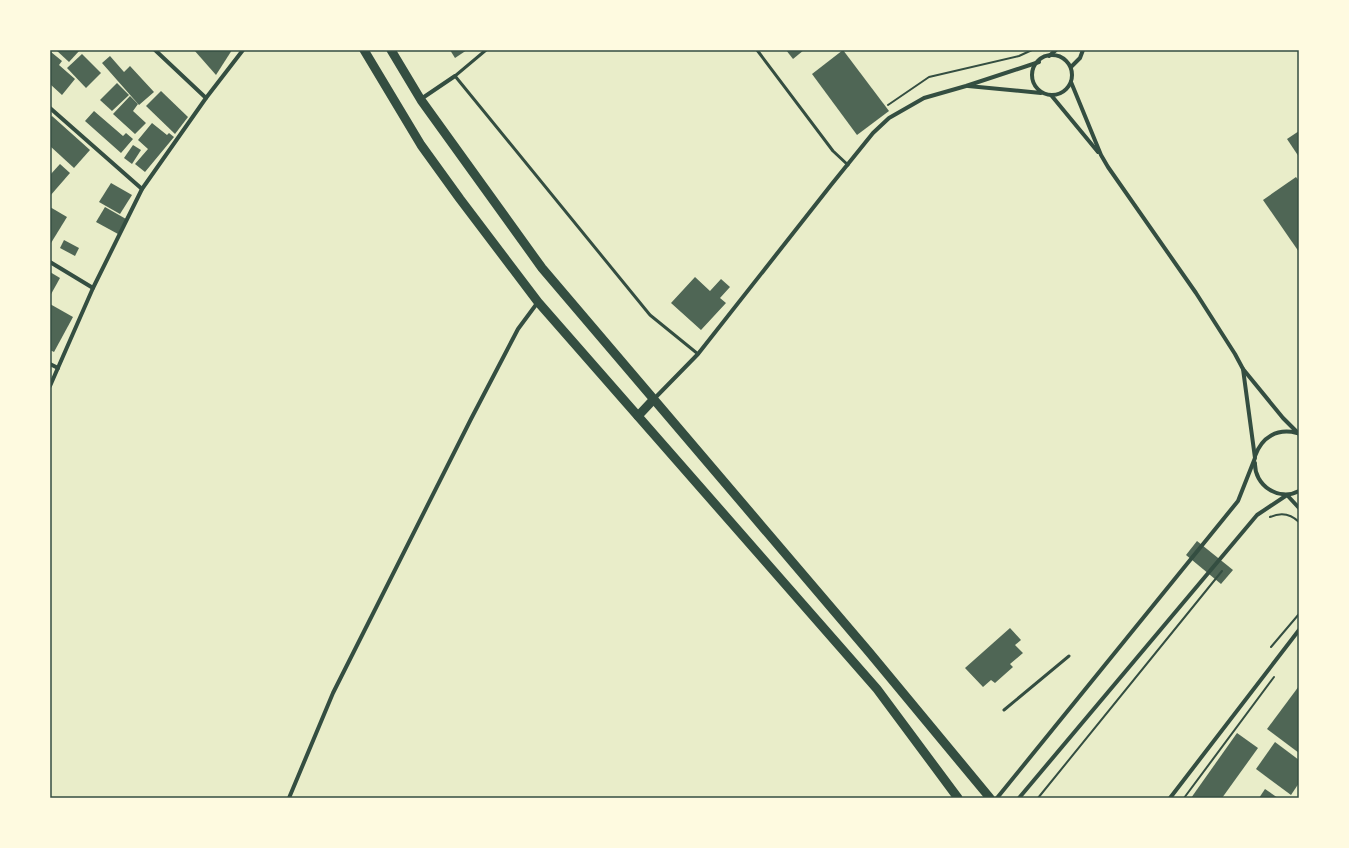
<svg xmlns="http://www.w3.org/2000/svg" width="1349" height="848" font-family="'Sofia Sans Condensed',sans-serif">
  <style>
    .building { fill: #4f6655 }
    .lines { fill: none; stroke-linecap: round; stroke-linejoin: round }
    .path { stroke: #344e41; stroke-width: 2 }
    .service { stroke: #344e41; stroke-width: 3 }
    .minor { stroke: #344e41; stroke-width: 4 }
    .primary { stroke: #344e41; stroke-width: 9 }
    .neatline { fill: none; stroke: #344e41; stroke-width: 1.5 }
  </style>
  <rect width="100%" height="100%" fill="#e9edc9"/>
  <g class="building">
    <path d="M56 50H80L69 62Z"/>
    <path d="M194 50H232L216 75Z"/>
    <path d="M450 50H467L455 58Z"/>
    <path d="M786 50H804L793 59Z"/>
    <path d="M843 50 889 111 857 135 812 74Z"/>
    <path d="M51 52 62 61 59 65 75 79 62 95 50 84Z"/>
    <path d="M82 54 101 73 86 88 67 68Z"/>
    <path d="M110 56 124 72 130 66 154 92 139 105 102 63Z"/>
    <path d="M117 83 129 95 112 111 100 100Z"/>
    <path d="M161 91 188 117 175 134 146 106Z"/>
    <path d="M130 96 138 104 133 111 146 123 135 134 113 114Z"/>
    <path d="M94 111 123 136 126 133 133 139 121 153 85 121Z"/>
    <path d="M52 116 90 150 74 168 50 146V118Z"/>
    <path d="M152 123 167 135 169 133 174 137 145 172 135 164 148 149 138 140Z"/>
    <path d="M1299 131V157L1287 139Z"/>
    <path d="M133 145 141 150 132 164 124 158Z"/>
    <path d="M60 164 70 173 50 196V175Z"/>
    <path d="M1296 177 1299 181V252L1263 200Z"/>
    <path d="M111 183 132 195 120 214 99 202Z"/>
    <path d="M50 207 67 217 51 243 50 242Z"/>
    <path d="M105 207 126 219 118 234 96 222Z"/>
    <path d="M64 240 79 248 75 256 60 248Z"/>
    <path d="M50 272 60 278 50 296Z"/>
    <path d="M695 277 710 291 721 279 730 287 720 298 726 303 701 330 671 303Z"/>
    <path d="M50 304 73 317 54 352 50 350Z"/>
    <path d="M1197 541 1233 570 1221 584 1186 555Z"/>
    <path d="M1010 628 1021 640 1015 645 1023 653 1010 664 1013 667 995 683 991 680 983 687 965 668Z"/>
    <path d="M1299 686V753L1267 729Z"/>
    <path d="M1237 733 1258 748 1222 798H1191Z"/>
    <path d="M1275 742 1299 760V783L1291 795 1256 769Z"/>
    <path d="M1265 789 1278 798H1259Z"/>
  </g>
  <g class="lines">
    <g class="path">
      <path d="M888 105 929 77 1019 56 1032 50"/>
      <path d="M1270 517C1281 512 1290 513 1299 522"/>
      <path d="M1271 647 1299 614"/>
      <path d="M1038 798 1222 571"/>
      <path d="M1184 798 1274 677"/>
    </g>
    <g class="service">
      <path d="M486 50 455 76 650 315 698 354"/>
      <path d="M757 50 833 151 848 165"/>
      <path d="M1004 710 1069 656"/>
    </g>
    <g class="minor">
      <path d="M155 50 206 98"/>
      <circle cx="1052" cy="75" r="20"/>
      <path d="M1049 56 1056 50"/>
      <path d="M1071 67 1080 58 1083 50"/>
      <path d="M1071 82 1101 155 1108 167 1196 293 1235 354 1243 369 1283 418 1299 434"/>
      <path d="M968 86 1041 93"/>
      <path d="M1051 95 1098 152"/>
      <path d="M421 99 455 76"/>
      <path d="M50 108 142 189"/>
      <path d="M50 262 93 288"/>
      <path d="M50 364 58 368"/>
      <path d="M50 386 93 288 142 189 206 98 243 50"/>
      <path d="M653 400 698 354 831 185 873 133 889 118 924 98 966 86 1039 62"/>
      <path d="M1255 456C1262 437 1277 428 1297 433"/>
      <path d="M1255 463C1254 485 1279 502 1299 491"/>
      <path d="M289 798 333 693 471 419 518 329 538 302"/>
      <path d="M997 798 1238 501 1255 458 1243 369"/>
      <path d="M1019 798 1257 515 1287 495 1299 508"/>
      <path d="M1170 798 1299 630"/>
    </g>
    <g class="primary">
      <path d="M364 50 421 145 460 199 538 302 877 689 958 798"/>
      <path d="M391 50 421 100 542 268 869 652 990 798"/>
      <path d="M638 416 653 400"/>
    </g>
  </g>
  <rect width="1349" height="848" fill="none" stroke="#fefae0" stroke-width="102"/>
  <rect x="51" y="51" width="1247" height="746" class="neatline"/>
</svg>
